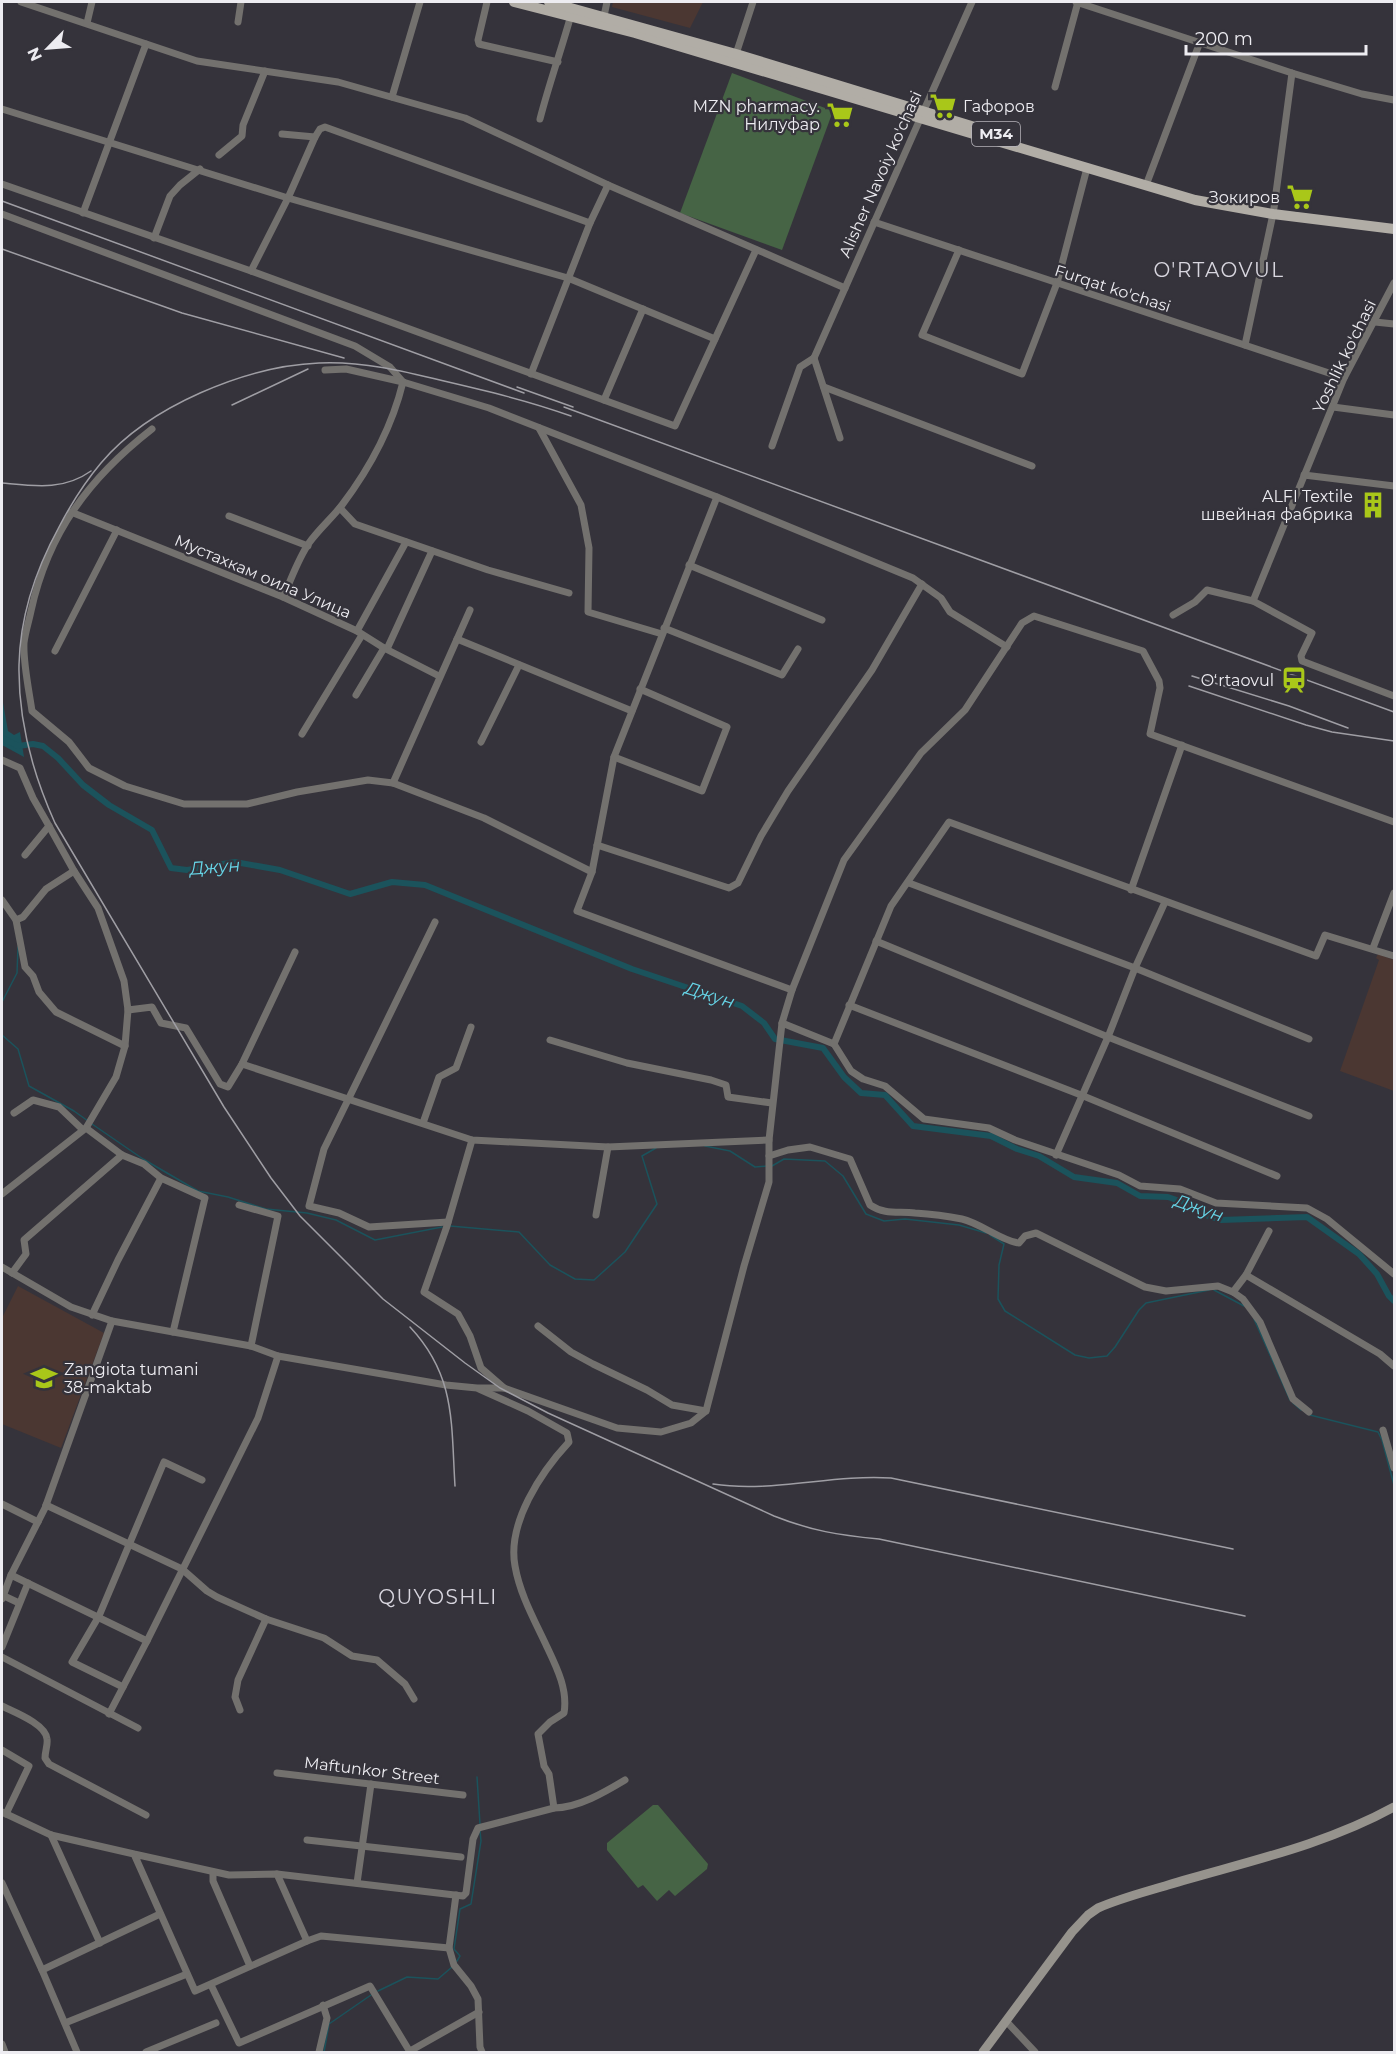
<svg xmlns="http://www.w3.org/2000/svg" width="1396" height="2054" font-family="Montserrat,sans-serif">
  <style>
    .education { fill: #4b3732 }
    .green { fill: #466445 }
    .water { fill: #1b535c }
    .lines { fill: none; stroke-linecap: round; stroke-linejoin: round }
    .stream { stroke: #1b535c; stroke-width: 1.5 }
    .canal { stroke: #1b535c; stroke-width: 6 }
    .minor { stroke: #73716e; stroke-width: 7 }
    .secondary { stroke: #96938d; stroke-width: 9 }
    .primary { stroke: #b1ada6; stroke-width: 10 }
    .rail { stroke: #9f9ea4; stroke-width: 1.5 }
    .labels { text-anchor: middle; stroke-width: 4.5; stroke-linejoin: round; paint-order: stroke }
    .shield { fill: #35333b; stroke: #b6b4ba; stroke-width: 1.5 }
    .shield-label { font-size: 15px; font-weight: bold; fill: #edecf1 }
    .poi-label { font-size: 16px; fill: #edecf1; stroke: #35333b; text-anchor: end }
    .street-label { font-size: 16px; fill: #edecf1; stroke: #35333b }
    .water-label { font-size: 18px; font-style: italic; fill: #66d5e7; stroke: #35333b }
    .quarter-label { font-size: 20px; letter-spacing: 1.5px; fill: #d8d6df; stroke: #35333b }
  </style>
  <rect width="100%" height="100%" fill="#35333b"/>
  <g class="education">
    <path d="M613 2H703L690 28 612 7Z"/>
    <path d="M1378 954 1394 960V1091L1340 1071 1379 960 1376 958Z"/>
    <path d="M18 1286 104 1333 61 1448 2 1424V1318Z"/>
  </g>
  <g class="green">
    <path d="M732 73 833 111 782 250 680 213Z"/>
    <path d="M653 1805H658L708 1864 707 1869 675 1896 669 1890 657 1901 643 1885 638 1888 607 1850V1843Z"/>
  </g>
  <path class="water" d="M2 697 8 731 14 735 20 732 24 757 2 745Z"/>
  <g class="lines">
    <g class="stream">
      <path d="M2 1002 17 973 18 947"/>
      <path d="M2 1035 18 1049 29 1086 74 1111 88 1121"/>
      <path d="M92 1124 143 1159 198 1191 228 1197 266 1209 307 1213 336 1220 375 1240 442 1227"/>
      <path d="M705 1146 730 1151 755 1167 767 1166"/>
      <path d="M772 1166 784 1159 825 1161 843 1176 866 1214 884 1221 905 1219 959 1225 986 1233"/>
      <path d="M450 1226 519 1232 550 1265 575 1279 594 1280 625 1252 657 1204 642 1156 656 1148"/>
      <path d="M990 1235 1004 1244 999 1265 998 1299 1005 1311 1075 1355 1089 1358 1107 1356 1115 1347 1139 1310 1146 1303 1209 1290"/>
      <path d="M1214 1290 1244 1306"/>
      <path d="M1254 1319 1290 1400"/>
      <path d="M1293 1403 1301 1410"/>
      <path d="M1310 1415 1378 1432 1382 1440 1394 1485"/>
      <path d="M477 1777 480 1824"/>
      <path d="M457 1961 460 1956 454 1949 460 1909 471 1904 481 1841 480 1831"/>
      <path d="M378 1991 407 1977 438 1979 452 1967"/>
      <path d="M324 2052 329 2024 371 1995"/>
    </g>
    <path class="canal" d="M2 738 18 746 33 744 43 746 58 758 83 785 109 805 152 830 171 868 187 870 235 862 280 870 350 894 392 882 425 885 632 969 742 1006 764 1023 775 1039 823 1048 844 1077 861 1093 885 1095 913 1126 991 1136 1017 1149 1039 1156 1074 1177 1117 1183 1140 1196 1168 1197 1188 1204 1208 1216 1221 1220 1307 1217 1359 1254 1377 1274 1389 1296 1394 1301"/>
    <g class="minor">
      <path d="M21 2 197 61 338 82 465 118 608 185 845 288"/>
      <path d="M487 2 478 40 479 44 558 62"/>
      <path d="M1076 2 1292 73 1362 94 1394 100"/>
      <path d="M604 16 607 2"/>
      <path d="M238 22 241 2"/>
      <path d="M87 23 92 2"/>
      <path d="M736 54 753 2"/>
      <path d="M1055 87 1078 2"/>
      <path d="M392 97 420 2"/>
      <path d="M2 109 288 198 568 278 715 339"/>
      <path d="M540 119C549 84 561 51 571 15"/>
      <path d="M282 134 315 137"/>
      <path d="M219 155 242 136 243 125 265 71"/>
      <path d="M1148 180 1200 42"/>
      <path d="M2 184 251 271 675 426 756 250"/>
      <path d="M1274 208 1292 73"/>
      <path d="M83 213 146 44"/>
      <path d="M2 214 355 346 390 367 403 382"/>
      <path d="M874 222 1344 378"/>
      <path d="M154 238 170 196 180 185 200 169"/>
      <path d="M959 250 922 335 1022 374 1057 283 1087 168"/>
      <path d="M251 271 288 198 315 137 320 129 325 127 590 223"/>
      <path d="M1375 322 1394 324"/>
      <path d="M1245 345 1273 214"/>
      <path d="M814 358 972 2"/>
      <path d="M814 358 840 438"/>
      <path d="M325 370 346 369 403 382 489 408 717 497 913 578 941 598 950 612 1007 647"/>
      <path d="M531 374 590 223 608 185"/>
      <path d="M824 387 1032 466"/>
      <path d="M604 400 643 309"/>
      <path d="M1333 407 1394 415"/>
      <path d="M539 428 581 505 589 548 588 612 662 634"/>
      <path d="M152 429C89 478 48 533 31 611 29 621 25 633 24 643 23 663 29 690 32 711L69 742 89 768 125 786 184 804H247L297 792 368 780 393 783 484 818 592 872"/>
      <path d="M772 446 800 367 814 358"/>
      <path d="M1304 475 1394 486"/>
      <path d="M717 497 614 757 592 872 577 911 792 990"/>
      <path d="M340 508 355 524 488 570 569 593"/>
      <path d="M71 512 283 597 357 631 384 648 439 676"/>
      <path d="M229 516 308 546"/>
      <path d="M689 565 822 620"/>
      <path d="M283 597C291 580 298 559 309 543 319 529 332 518 342 505 370 468 392 427 403 382"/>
      <path d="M1253 601 1344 378 1394 283"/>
      <path d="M1173 615 1195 602 1207 590 1253 601 1312 633 1301 656 1302 661 1394 696"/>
      <path d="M664 628 782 675 798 649"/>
      <path d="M357 631 406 542"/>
      <path d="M457 639 632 711"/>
      <path d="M387 649 432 551"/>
      <path d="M55 651 117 530"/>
      <path d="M356 695 384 648"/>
      <path d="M302 734 362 635"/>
      <path d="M481 742 519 665"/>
      <path d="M614 757 702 791 727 727 640 689"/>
      <path d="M2 760 20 768 33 798 49 826 74 871 98 908 124 981 128 1010 125 1046 116 1077 86 1128"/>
      <path d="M393 783 470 610"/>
      <path d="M597 845 729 888 738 883 761 836 788 791 872 670 922 584"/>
      <path d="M25 855 49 826"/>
      <path d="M909 883 1135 968 1309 1039"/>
      <path d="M1131 890 1182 745"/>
      <path d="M2 900 16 920 25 967 33 976 39 992 56 1012 125 1046"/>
      <path d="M16 920 23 917 46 889 74 871"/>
      <path d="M435 922 324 1149 309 1206 339 1213 369 1227 448 1222"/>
      <path d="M876 941 1108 1037 1309 1116"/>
      <path d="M1373 948 1394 893"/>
      <path d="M849 1005 1081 1095 1277 1176"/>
      <path d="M128 1010 152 1007 161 1023 186 1028 220 1084 228 1087 242 1064 295 952"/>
      <path d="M782 1023 834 1044 851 1071 863 1079 885 1086 924 1119 989 1128 1015 1140 1119 1175 1140 1186 1180 1189 1216 1203 1307 1208 1327 1219 1394 1274"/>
      <path d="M550 1040 627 1063 711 1080 726 1085 728 1097 772 1103"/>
      <path d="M834 1044 891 906 949 822 1316 956 1325 935 1394 956"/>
      <path d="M242 1064 472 1140 608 1147 769 1140"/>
      <path d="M14 1113 33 1100 59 1107 82 1129"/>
      <path d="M423 1123 439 1077 456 1068 471 1027"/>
      <path d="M472 1140 447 1226 424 1292 458 1314 470 1336 481 1368 504 1388 617 1428 661 1432 691 1423 706 1411 744 1266 769 1182V1140L782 1023 792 990 844 860 921 753 965 710 1022 623 1034 616 1143 651 1159 681 1160 688 1150 734 1394 822"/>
      <path d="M1056 1155 1108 1037 1135 968 1165 902"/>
      <path d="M769 1156 788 1150 810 1147 850 1159 870 1205C885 1215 898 1211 915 1213 931 1214 947 1216 962 1219 980 1223 1004 1242 1019 1243L1025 1236 1036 1233 1145 1287 1166 1291 1218 1286 1233 1292 1243 1299 1260 1322 1293 1399 1309 1412"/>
      <path d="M2 1194 86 1128 122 1155 144 1164 161 1178 205 1198 173 1332"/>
      <path d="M239 1205 278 1216 251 1346"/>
      <path d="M596 1215 608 1147"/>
      <path d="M2 1267 71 1307 112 1321 251 1346 278 1356 446 1385 477 1388H504"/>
      <path d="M12 1273 26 1254 24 1240 122 1155"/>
      <path d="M1246 1275 1269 1231"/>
      <path d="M1233 1292 1246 1275 1380 1354 1394 1366"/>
      <path d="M92 1315 118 1260 161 1178"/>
      <path d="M538 1326 571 1352 593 1364 647 1390 672 1405 706 1411"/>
      <path d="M479 1389 528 1411 567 1433 569 1442C541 1472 507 1523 515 1566 520 1595 535 1621 547 1647 557 1668 568 1690 564 1713L550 1722 538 1734 544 1766 549 1774 554 1808"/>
      <path d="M1383 1430 1394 1468"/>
      <path d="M2 1504 38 1522"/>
      <path d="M46 1505 182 1569 207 1591 217 1597 266 1619 324 1638 352 1656 377 1660 405 1684 414 1699"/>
      <path d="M11 1575 147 1641 109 1714"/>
      <path d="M2 1595 19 1603"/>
      <path d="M2 1599 11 1575 45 1508 112 1321"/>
      <path d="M147 1641 258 1418 278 1356"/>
      <path d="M2 1647 28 1583"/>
      <path d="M2 1657 138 1728"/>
      <path d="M123 1687 72 1662 99 1616 164 1462 202 1480"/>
      <path d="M2 1706C14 1712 46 1724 47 1739 48 1745 45 1751 45 1758L49 1764 146 1815"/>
      <path d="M240 1710 235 1697 238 1680 266 1619"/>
      <path d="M2 1750 29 1766 6 1814"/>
      <path d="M277 1773 463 1795"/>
      <path d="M2 1812 51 1835 134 1854 195 1991 307 1941 277 1874 229 1875 134 1854"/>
      <path d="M51 1835 100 1943"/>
      <path d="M307 1840 461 1857"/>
      <path d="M213 1872V1881L250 1966"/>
      <path d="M277 1874 463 1896 466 1893 473 1839 478 1828 554 1808C578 1808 605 1792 625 1780"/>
      <path d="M2 1883 42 1970 77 2052"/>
      <path d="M357 1883 371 1784"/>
      <path d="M456 1895 449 1948 454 1965 471 1986 478 1999 480 2047 482 2052"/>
      <path d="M307 1941 321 1936 449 1948"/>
      <path d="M42 1970 160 1914"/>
      <path d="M211 1985 239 2043 370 1986 410 2052"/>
      <path d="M1006 2021 1035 2052"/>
      <path d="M65 2023 187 1974"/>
      <path d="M2 2044 5 2052"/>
      <path d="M410 2051 479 2012"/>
      <path d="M146 2052 216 2023"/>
      <path d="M319 2052 327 2018 323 2005"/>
    </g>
    <path class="secondary" d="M983 2052 1072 1932 1088 1915 1098 1908C1121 1898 1145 1892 1168 1885 1245 1862 1323 1846 1394 1807"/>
    <g class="primary">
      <path d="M514 2 635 33 1195 200 1273 214 1394 229"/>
      <path d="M549 2 736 54 978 128"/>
    </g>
    <g class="rail">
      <path d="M2 201 524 393"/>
      <path d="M2 249 182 313 344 358"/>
      <path d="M517 387 573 407"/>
      <path d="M232 405 308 369"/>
      <path d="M564 407 1394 712"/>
      <path d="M571 416C529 401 487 391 444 381 403 371 362 361 319 363 246 366 149 406 101 463 85 482 71 504 59 527 36 569 20 616 19 665 18 721 32 772 55 823L224 1107 271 1178 300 1216 383 1299 465 1363 500 1388 548 1413 774 1516C812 1531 838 1535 879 1539L1245 1616"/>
      <path d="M2 483C34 486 63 491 91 471"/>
      <path d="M1192 676 1289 706 1348 728"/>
      <path d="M1189 686 1306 725 1332 732 1394 741"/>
      <path d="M410 1327C456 1376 451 1423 455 1486"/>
      <path d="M713 1484C772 1493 832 1474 891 1478L1233 1549"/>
    </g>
  </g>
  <defs>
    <g id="supermarket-bare" transform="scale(2.07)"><path d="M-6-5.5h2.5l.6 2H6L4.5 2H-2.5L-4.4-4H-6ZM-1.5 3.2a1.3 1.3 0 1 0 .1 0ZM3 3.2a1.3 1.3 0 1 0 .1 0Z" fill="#a9c719" stroke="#35333b" stroke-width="2.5" paint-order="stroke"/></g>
    <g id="building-bare" transform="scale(2.07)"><path d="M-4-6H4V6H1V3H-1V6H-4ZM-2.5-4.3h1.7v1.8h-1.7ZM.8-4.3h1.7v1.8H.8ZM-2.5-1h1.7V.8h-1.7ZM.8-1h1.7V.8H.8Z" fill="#a9c719" stroke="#35333b" stroke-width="2.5" paint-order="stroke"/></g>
    <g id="station-bare" transform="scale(2.07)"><path d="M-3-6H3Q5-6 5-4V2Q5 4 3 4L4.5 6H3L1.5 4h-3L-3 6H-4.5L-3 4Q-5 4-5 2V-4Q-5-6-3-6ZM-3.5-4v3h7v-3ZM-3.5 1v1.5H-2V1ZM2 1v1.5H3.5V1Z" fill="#a9c719" stroke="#35333b" stroke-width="2.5" paint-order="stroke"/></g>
    <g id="school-bare" transform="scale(2.07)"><path d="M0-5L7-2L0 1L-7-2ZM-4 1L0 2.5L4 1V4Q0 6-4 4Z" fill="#a9c719" stroke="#35333b" stroke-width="2.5" paint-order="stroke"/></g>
  </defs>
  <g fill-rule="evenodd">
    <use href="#supermarket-bare" x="943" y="106"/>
    <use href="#supermarket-bare" x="840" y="115"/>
    <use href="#supermarket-bare" x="1300" y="197"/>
    <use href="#building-bare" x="1373" y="505"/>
    <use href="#station-bare" x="1294" y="680"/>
    <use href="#school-bare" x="44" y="1378"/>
  </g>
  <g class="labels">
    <rect class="shield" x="972" y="122" width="48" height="24" rx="4.5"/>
    <g class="shield-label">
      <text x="996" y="139">M34</text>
    </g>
    <g class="poi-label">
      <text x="820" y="112">MZN pharmacy.<tspan x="820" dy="18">Нилуфар</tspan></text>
      <text x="963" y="112" text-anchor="start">Гафоров</text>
      <text x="1280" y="203">Зокиров</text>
      <text x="1353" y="502">ALFI Textile<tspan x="1353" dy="18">швейная фабрика</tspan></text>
      <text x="1274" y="686">Oʻrtaovul</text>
      <text x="64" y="1375" text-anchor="start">Zangiota tumani<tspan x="64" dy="18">38-maktab</tspan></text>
    </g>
    <g class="street-label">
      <text transform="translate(880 174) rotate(-66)" y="6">Alisher Navoiy ko'chasi</text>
      <text transform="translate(1113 288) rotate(18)" y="6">Furqat ko'chasi</text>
      <text transform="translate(1344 356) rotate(-64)" y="6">Yoshlik ko'chasi</text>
      <text transform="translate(263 576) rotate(23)" y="6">Мустахкам оила Улица</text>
      <text transform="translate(372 1770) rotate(7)" y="6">Maftunkor Street</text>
    </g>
    <g class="water-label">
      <text transform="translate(215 867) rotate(-4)" y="6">Джун</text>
      <text transform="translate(710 995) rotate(18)" y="6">Джун</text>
      <text transform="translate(1199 1208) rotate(19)" y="6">Джун</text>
    </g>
    <g class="quarter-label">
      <text x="1219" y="277">O'RTAOVUL</text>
      <text x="438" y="1604">QUYOSHLI</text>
    </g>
  </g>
  <rect width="1396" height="2054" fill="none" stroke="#edecf1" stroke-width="6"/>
  <g transform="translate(48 48) rotate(245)" stroke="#35333b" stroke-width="4.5" paint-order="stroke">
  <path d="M0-4.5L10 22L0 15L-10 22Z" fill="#edecf1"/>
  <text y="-9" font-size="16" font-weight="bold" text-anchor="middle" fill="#edecf1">N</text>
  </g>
  <path d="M1186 45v9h180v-9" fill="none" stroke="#edecf1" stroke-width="3"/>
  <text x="1195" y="45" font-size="18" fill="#edecf1" stroke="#35333b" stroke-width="4.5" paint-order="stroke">200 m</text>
</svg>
